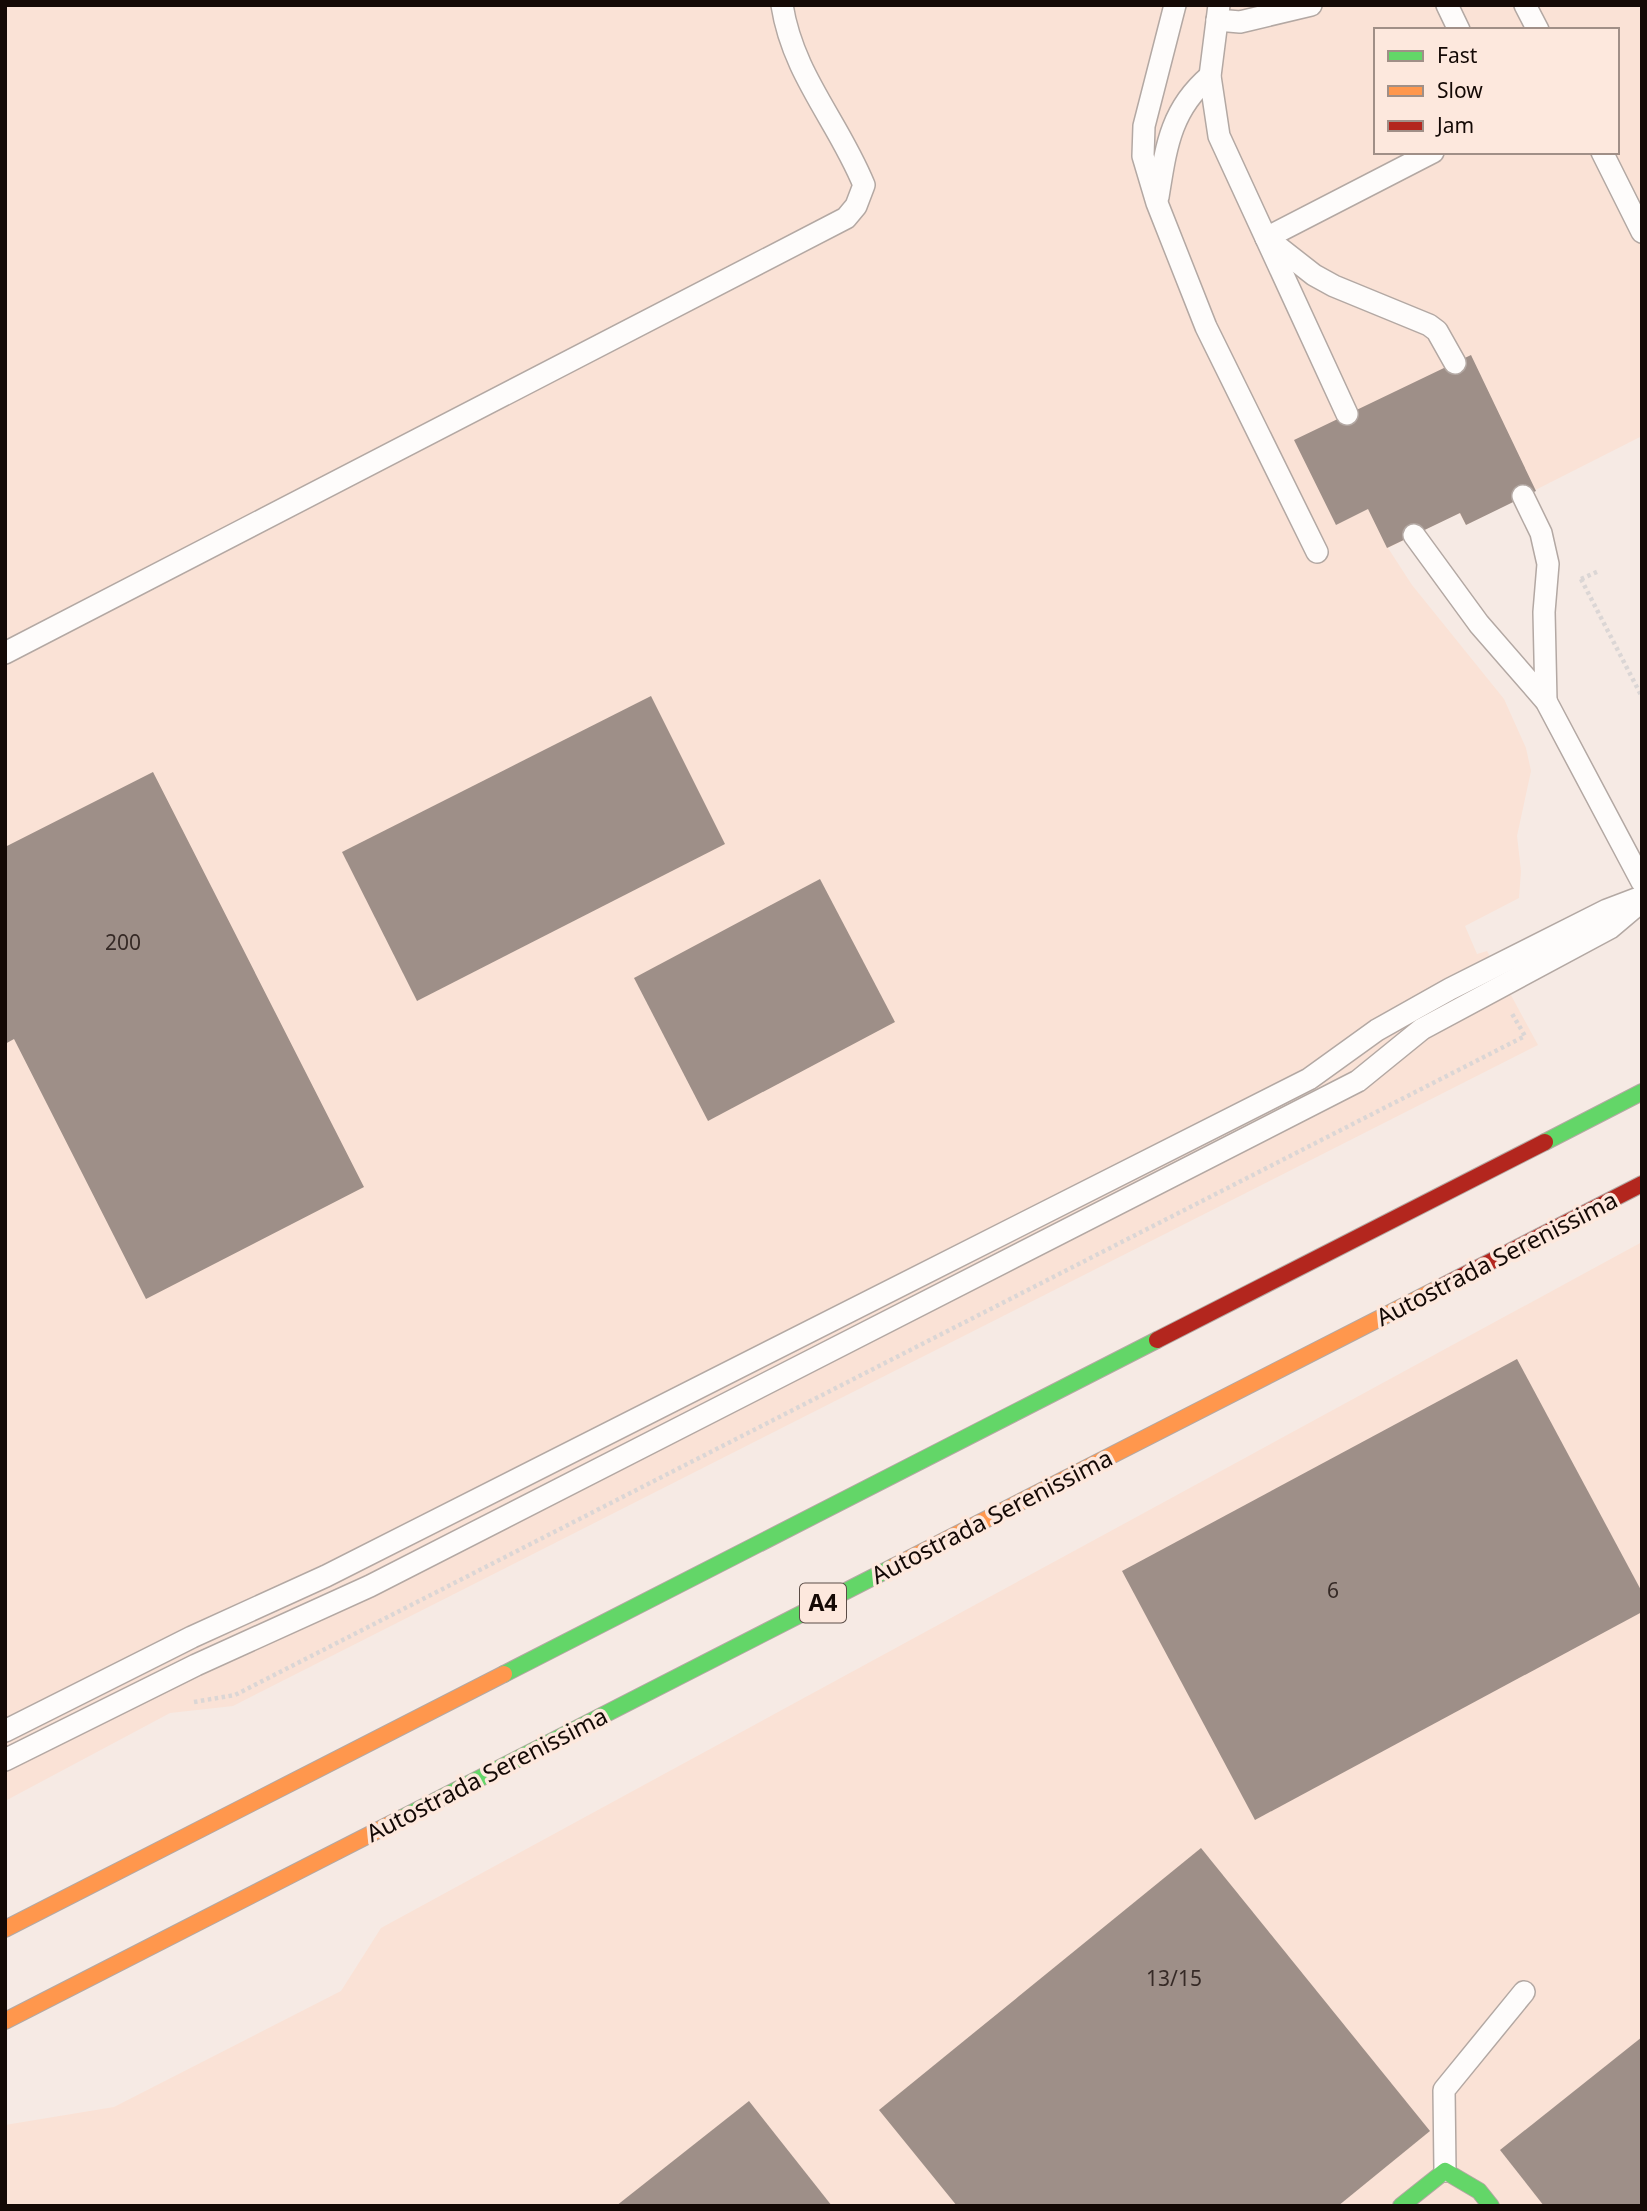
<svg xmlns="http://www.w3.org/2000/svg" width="1647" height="2211" font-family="'Noto Sans',sans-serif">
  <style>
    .built { fill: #fae2d6; fill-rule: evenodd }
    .building { fill: #9e8f88 }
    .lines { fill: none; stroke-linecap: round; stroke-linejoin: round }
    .lane-casing { stroke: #b3a8a3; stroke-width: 24 }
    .fast-casing { stroke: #b3a8a3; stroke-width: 18 }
    .slow-casing { stroke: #b3a8a3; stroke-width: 18 }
    .jam-casing { stroke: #b3a8a3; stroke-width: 18 }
    .path { stroke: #dbd6d5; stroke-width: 4.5; stroke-dasharray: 3.5 3.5; stroke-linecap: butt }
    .lane { stroke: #fefcfb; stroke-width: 21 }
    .fast { stroke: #63d668; stroke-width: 16 }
    .slow { stroke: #ff974d; stroke-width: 16 }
    .jam { stroke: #b3261e; stroke-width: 16 }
    .labels { text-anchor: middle; stroke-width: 7; stroke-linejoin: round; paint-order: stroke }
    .number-label { font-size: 21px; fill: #362a26 }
    .shield { fill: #fde8dd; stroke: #5a4c46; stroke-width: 2 }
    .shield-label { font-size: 23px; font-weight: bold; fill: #140905 }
    .street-label { font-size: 24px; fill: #140905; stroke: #fde8dd }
  </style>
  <rect width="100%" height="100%" fill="#f6eae4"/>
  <g class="built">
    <path d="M5 5H1642V436L1466 525 1459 513 1388 548 1412 585 1504 699 1526 748 1531 771 1517 836 1521 871 1519 898 1465 926 1477 954 1487 951 1538 1045 233 1706 170 1713 5 1801ZM1376 30H1617V152H1376Z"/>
    <path d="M1642 1242V2206H5V2125L114 2107 341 1991 381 1928Z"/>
  </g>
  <g class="building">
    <path d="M1471 355 1536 491 1466 525 1460 513 1387 548 1368 509 1336 525 1294 440Z"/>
    <path d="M651 696 725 844 417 1001 342 852Z"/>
    <path d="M153 772 364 1187 146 1299 14 1039 5 1044V847Z"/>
    <path d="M820 879 895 1022 708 1121 634 978Z"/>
    <path d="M1517 1359 1642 1592V1612L1255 1820 1122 1571Z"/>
    <path d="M1201 1848 1430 2131 1338 2206H957L879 2110Z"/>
    <path d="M1642 2037V2206H1544L1500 2150Z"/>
    <path d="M749 2101 832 2206H616Z"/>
  </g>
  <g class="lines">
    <g class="lane-casing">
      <g id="lane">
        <path d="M1175 5 1144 126 1143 156 1157 203 1206 327 1317 552"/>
        <path d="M1219 5 1210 76 1219 136 1347 414"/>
        <path d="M1447 5 1459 30"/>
        <path d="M1525 5 1538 30"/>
        <path d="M1217 20 1240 22 1311 5"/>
        <path d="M1602 152 1642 232"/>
        <path d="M1158 197C1166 148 1170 110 1210 76"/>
        <path d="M1266 238 1433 152"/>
        <path d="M1268 239 1314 275 1334 286 1429 325 1437 331 1455 363"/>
        <path d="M1523 496 1541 533 1548 564 1544 612 1546 701"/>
        <path d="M1414 535 1479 624 1546 701 1642 882"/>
        <path d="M5 653 846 218 856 206 864 185C838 121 793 75 782 5"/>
        <path d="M5 1731 192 1637 326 1576 1309 1079 1377 1030 1450 989 1607 910 1636 899"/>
        <path d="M5 1760 196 1665 370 1586 1358 1081 1422 1029 1610 928 1642 901"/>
        <path d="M1445 2171 1444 2090 1524 1992"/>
      </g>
    </g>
    <g class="fast-casing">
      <g id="fast">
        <path d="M1545 1142 1642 1092"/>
        <path d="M504 1674 1157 1340"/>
        <path d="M402 1818 893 1567"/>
        <path d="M1401 2206 1445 2171 1479 2191 1491 2206"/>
      </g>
    </g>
    <g class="slow-casing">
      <g id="slow">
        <path d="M893 1567 1437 1289"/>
        <path d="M5 1929 504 1674"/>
        <path d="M5 2021 402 1818"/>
      </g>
    </g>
    <g class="jam-casing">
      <g id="jam">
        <path d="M1437 1289 1642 1184"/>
        <path d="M1157 1340 1545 1142"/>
      </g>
    </g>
    <g class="path">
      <path d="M1581 579 1642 697"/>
      <path d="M1581 579 1599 571"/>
      <path d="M194 1702 235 1695 1525 1036 1511 1012"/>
    </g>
    <use href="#lane" class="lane"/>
    <use href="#fast" class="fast"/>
    <use href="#slow" class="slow"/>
    <use href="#jam" class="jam"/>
  </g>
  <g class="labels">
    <g class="number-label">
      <text x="123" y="950">200</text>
      <text x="1333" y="1598">6</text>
      <text x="1174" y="1986">13/15</text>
    </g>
    <rect class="shield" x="800" y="1583.5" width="46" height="39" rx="5"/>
    <g class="shield-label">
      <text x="823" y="1611">A4</text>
    </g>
    <g class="street-label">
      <text transform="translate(1497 1259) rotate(-27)" y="8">Autostrada Serenissima</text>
      <text transform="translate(992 1517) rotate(-27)" y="8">Autostrada Serenissima</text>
      <text transform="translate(487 1775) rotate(-27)" y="8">Autostrada Serenissima</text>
    </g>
  </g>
  <rect width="1647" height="2211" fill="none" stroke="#140905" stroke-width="14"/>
  <rect x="1374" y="28" width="245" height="126" fill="#fde8dd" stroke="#a08f87" stroke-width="2"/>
  <rect x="1388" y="51" width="35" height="10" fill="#63d668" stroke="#a08f87" stroke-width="2"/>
  <text x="1437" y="63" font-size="21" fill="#140905">Fast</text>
  <rect x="1388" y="86" width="35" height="10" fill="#ff974d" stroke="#a08f87" stroke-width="2"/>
  <text x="1437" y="98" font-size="21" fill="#140905">Slow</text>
  <rect x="1388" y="121" width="35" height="10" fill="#b3261e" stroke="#a08f87" stroke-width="2"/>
  <text x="1437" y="133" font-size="21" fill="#140905">Jam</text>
</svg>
